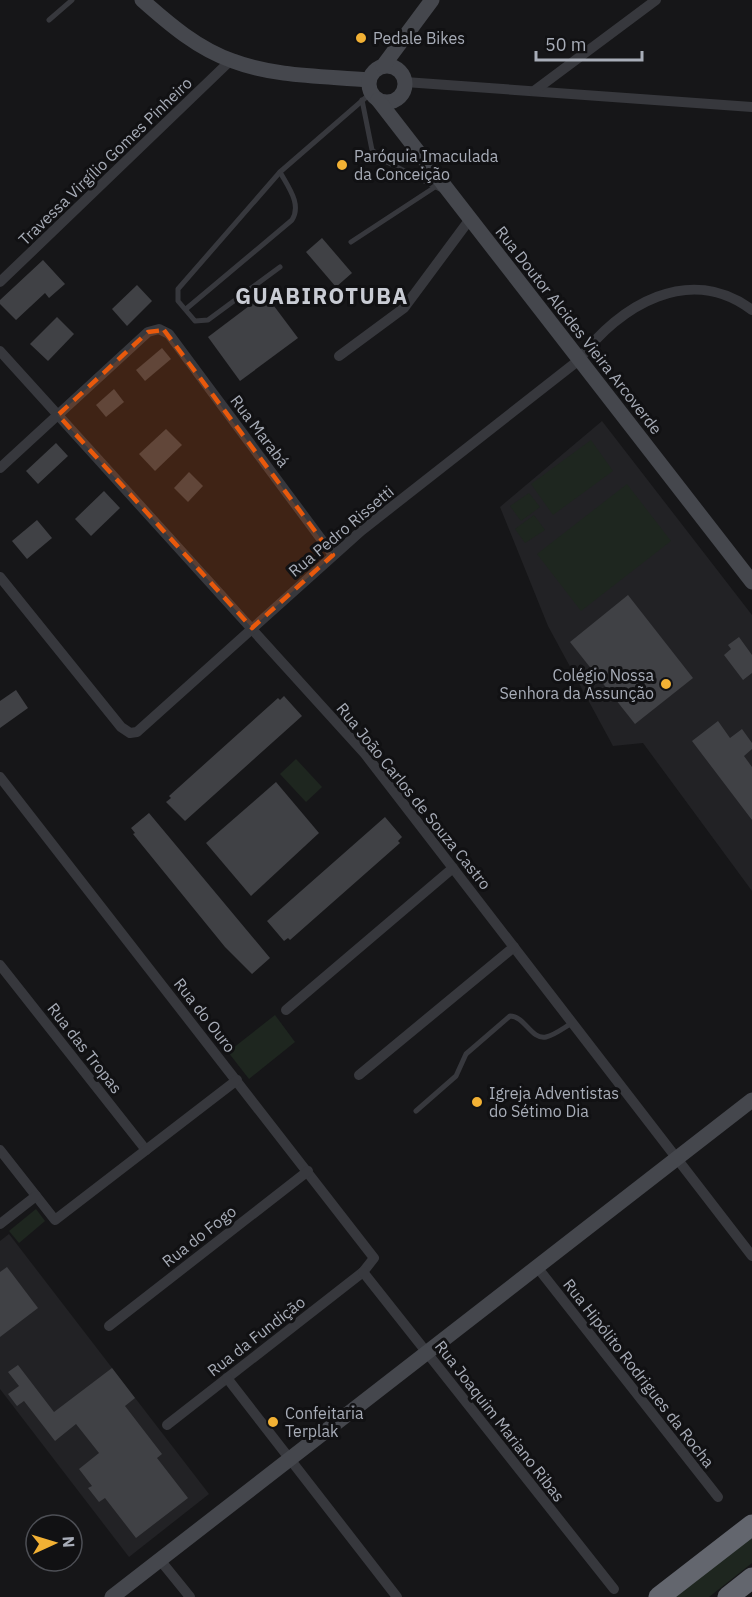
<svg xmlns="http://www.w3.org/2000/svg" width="752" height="1597" font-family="'IBM Plex Sans',sans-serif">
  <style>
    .built { fill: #222225 }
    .green { fill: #1e261f }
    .building { fill: #404145 }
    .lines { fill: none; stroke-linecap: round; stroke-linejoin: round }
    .lane { stroke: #37383d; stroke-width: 5 }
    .street { stroke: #37383d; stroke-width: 10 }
    .secondary { stroke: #45474d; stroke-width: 15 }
    .highway { stroke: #63666e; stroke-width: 21 }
    .marked { fill: #e8590c; fill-opacity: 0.2; stroke: #e8590c; stroke-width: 4.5; stroke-dasharray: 12 8; stroke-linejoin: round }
    .poi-dot { fill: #f2b134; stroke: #111113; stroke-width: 2 }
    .labels { text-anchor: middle; stroke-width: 6; stroke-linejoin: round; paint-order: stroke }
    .poi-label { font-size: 16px; fill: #a8adb8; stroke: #111113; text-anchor: start }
    .street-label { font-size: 16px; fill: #a8adb8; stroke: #111113 }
    .district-label { font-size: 22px; font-weight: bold; letter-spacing: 1.5px; fill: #c9ccd4; stroke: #111113 }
  </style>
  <rect width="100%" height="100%" fill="#161618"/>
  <g class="built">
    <path d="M602 421 752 615V891L643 743 613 746 548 626 500 507Z"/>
    <path d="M9 1234 209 1494 129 1557 0 1389V1241Z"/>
  </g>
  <g class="green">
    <path d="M591 440 613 471 553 515 531 484Z"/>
    <path d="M627 484 671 541 581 611 537 554Z"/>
    <path d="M529 493 540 507 521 521 510 506Z"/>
    <path d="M534 515 545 530 525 543 515 529Z"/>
    <path d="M296 759 322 787 306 802 280 774Z"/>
    <path d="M275 1015 295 1042 249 1079 228 1052Z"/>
    <path d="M36 1209 45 1221 19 1243 9 1231Z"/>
    <path d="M752 1536V1563L709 1597H674Z"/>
  </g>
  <g class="building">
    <path d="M322 238 352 273 336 287 306 252Z"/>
    <path d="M43 260 65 284 49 298 45 293 16 320 0 304V300Z"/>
    <path d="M137 285 152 301 127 326 112 309Z"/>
    <path d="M265 294 298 338 240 381 208 337Z"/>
    <path d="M57 317 74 334 48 361 30 344Z"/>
    <path d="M162 348 171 359 145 381 136 370Z"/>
    <path d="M114 389 124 402 106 417 96 405Z"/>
    <path d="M166 429 182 445 155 471 139 454Z"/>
    <path d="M56 443 68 456 38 484 26 471Z"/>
    <path d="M189 472 203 486 188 502 174 488Z"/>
    <path d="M104 491 120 508 91 536 75 519Z"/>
    <path d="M37 520 52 538 27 559 12 541Z"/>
    <path d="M628 595 693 678 635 724 570 642Z"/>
    <path d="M739 637 752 655V673L743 680 724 655 731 649 728 645Z"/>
    <path d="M16 690 28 708 0 728V701Z"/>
    <path d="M284 696 302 716 185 821 166 802 171 798 169 796 278 698 280 700Z"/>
    <path d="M718 721 730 738 742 729 752 743V749L744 756 752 767V820L692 741Z"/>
    <path d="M276 782 319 833 251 896 206 843Z"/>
    <path d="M149 813 270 958 252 974 225 947 133 834 135 833 131 828Z"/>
    <path d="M385 817 402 837 398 841 400 843 290 940 288 938 284 941 267 921Z"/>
    <path d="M7 1267 38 1308 0 1337V1272Z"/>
    <path d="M18 1365 54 1412 112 1368 135 1398 125 1406 162 1454 157 1458 188 1498 136 1538 105 1498 99 1502 88 1488 92 1486 79 1469 99 1453 76 1424 55 1441 24 1401 17 1406 8 1394 19 1386 8 1372Z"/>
  </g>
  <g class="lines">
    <g class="lane">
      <path d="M49 20 72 0"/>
      <path d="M362 100 372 150 387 162 440 189"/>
      <path d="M351 242 435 187"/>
      <path d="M280 267 208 320 195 321 178 301V289L280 172 371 93"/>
      <path d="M186 309 292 220C302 204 288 187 280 172"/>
      <path d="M416 1111 456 1076 466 1054 510 1016C525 1016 531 1040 546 1037 555 1035 565 1027 572 1023"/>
    </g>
    <g class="street">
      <path d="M405 82 752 107"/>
      <path d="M534 91 656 0"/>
      <path d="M0 282 230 61"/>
      <path d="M0 351 365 754 752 1256"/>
      <path d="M339 356 404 308 470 219"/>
      <path d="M0 468 148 332 159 329 169 334 333 555"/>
      <path d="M0 577 121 727 130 733 137 732 361 531 579 360C619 305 690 263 752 310"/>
      <path d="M0 777 374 1258 363 1272 167 1425"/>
      <path d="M0 965 146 1150"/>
      <path d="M286 1010 453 868"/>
      <path d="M359 1075 514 947"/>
      <path d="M0 1150 55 1220 237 1080"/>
      <path d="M0 1224 36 1196"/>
      <path d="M537 1267 718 1497"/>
      <path d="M363 1272 614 1589"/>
      <path d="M109 1326 308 1171"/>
      <path d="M227 1378 397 1597"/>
      <path d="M160 1560 190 1597"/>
    </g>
    <g class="secondary">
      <path d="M142 0C169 24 198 49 233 61 275 77 324 76 369 80"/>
      <circle cx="387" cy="84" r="18"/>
      <path d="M383 66 432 0"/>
      <path d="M378 100 752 582"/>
      <path d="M112 1597 752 1100"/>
    </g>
    <g class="highway">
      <path d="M659 1597 752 1525"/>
      <path d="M728 1597 752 1578"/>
    </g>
  </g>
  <path class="marked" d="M164 330 333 555 252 628 58 415 148 332Z"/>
  <g class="poi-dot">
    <circle cx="361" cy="38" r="6"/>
    <circle cx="342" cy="165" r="6"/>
    <circle cx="666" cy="684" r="6"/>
    <circle cx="477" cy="1102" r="6"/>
    <circle cx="273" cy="1422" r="6"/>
  </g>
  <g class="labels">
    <g class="poi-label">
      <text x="373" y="44">Pedale Bikes</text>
      <text x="354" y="162">Paróquia Imaculada<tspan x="354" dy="18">da Conceição</tspan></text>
      <text x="654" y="681" text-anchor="end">Colégio Nossa<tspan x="654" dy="18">Senhora da Assunção</tspan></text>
      <text x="489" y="1099">Igreja Adventistas<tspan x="489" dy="18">do Sétimo Dia</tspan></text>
      <text x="285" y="1419">Confeitaria<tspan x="285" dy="18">Terplak</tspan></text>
    </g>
    <g class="street-label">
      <text transform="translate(105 161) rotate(-44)" y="6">Travessa Virgílio Gomes Pinheiro</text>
      <text transform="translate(579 330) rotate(52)" y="6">Rua Doutor Alcides Vieira Arcoverde</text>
      <text transform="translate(260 431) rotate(53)" y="6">Rua Marabá</text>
      <text transform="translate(341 531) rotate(-40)" y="6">Rua Pedro Rissetti</text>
      <text transform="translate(414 796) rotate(51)" y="6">Rua João Carlos de Souza Castro</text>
      <text transform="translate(205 1015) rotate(52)" y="6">Rua do Ouro</text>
      <text transform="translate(85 1048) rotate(52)" y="6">Rua das Tropas</text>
      <text transform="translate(199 1236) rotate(-38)" y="6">Rua do Fogo</text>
      <text transform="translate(256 1336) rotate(-38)" y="6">Rua da Fundição</text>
      <text transform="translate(639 1373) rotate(52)" y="6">Rua Hipólito Rodrigues da Rocha</text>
      <text transform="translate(500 1421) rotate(52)" y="6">Rua Joaquim Mariano Ribas</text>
    </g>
    <g class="district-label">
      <text x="322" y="304">GUABIROTUBA</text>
    </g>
  </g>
  <g transform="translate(54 1543) rotate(86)"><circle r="28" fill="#111113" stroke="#4d4f55" stroke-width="1.5"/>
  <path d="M0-4.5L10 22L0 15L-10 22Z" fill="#f2b134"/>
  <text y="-9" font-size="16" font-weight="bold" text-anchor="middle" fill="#a8adb8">N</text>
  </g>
  <path d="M536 51v9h106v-9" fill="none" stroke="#a8adb8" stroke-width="3"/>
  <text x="545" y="51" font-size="18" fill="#a8adb8" stroke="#111113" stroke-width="4.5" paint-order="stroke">50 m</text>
</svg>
